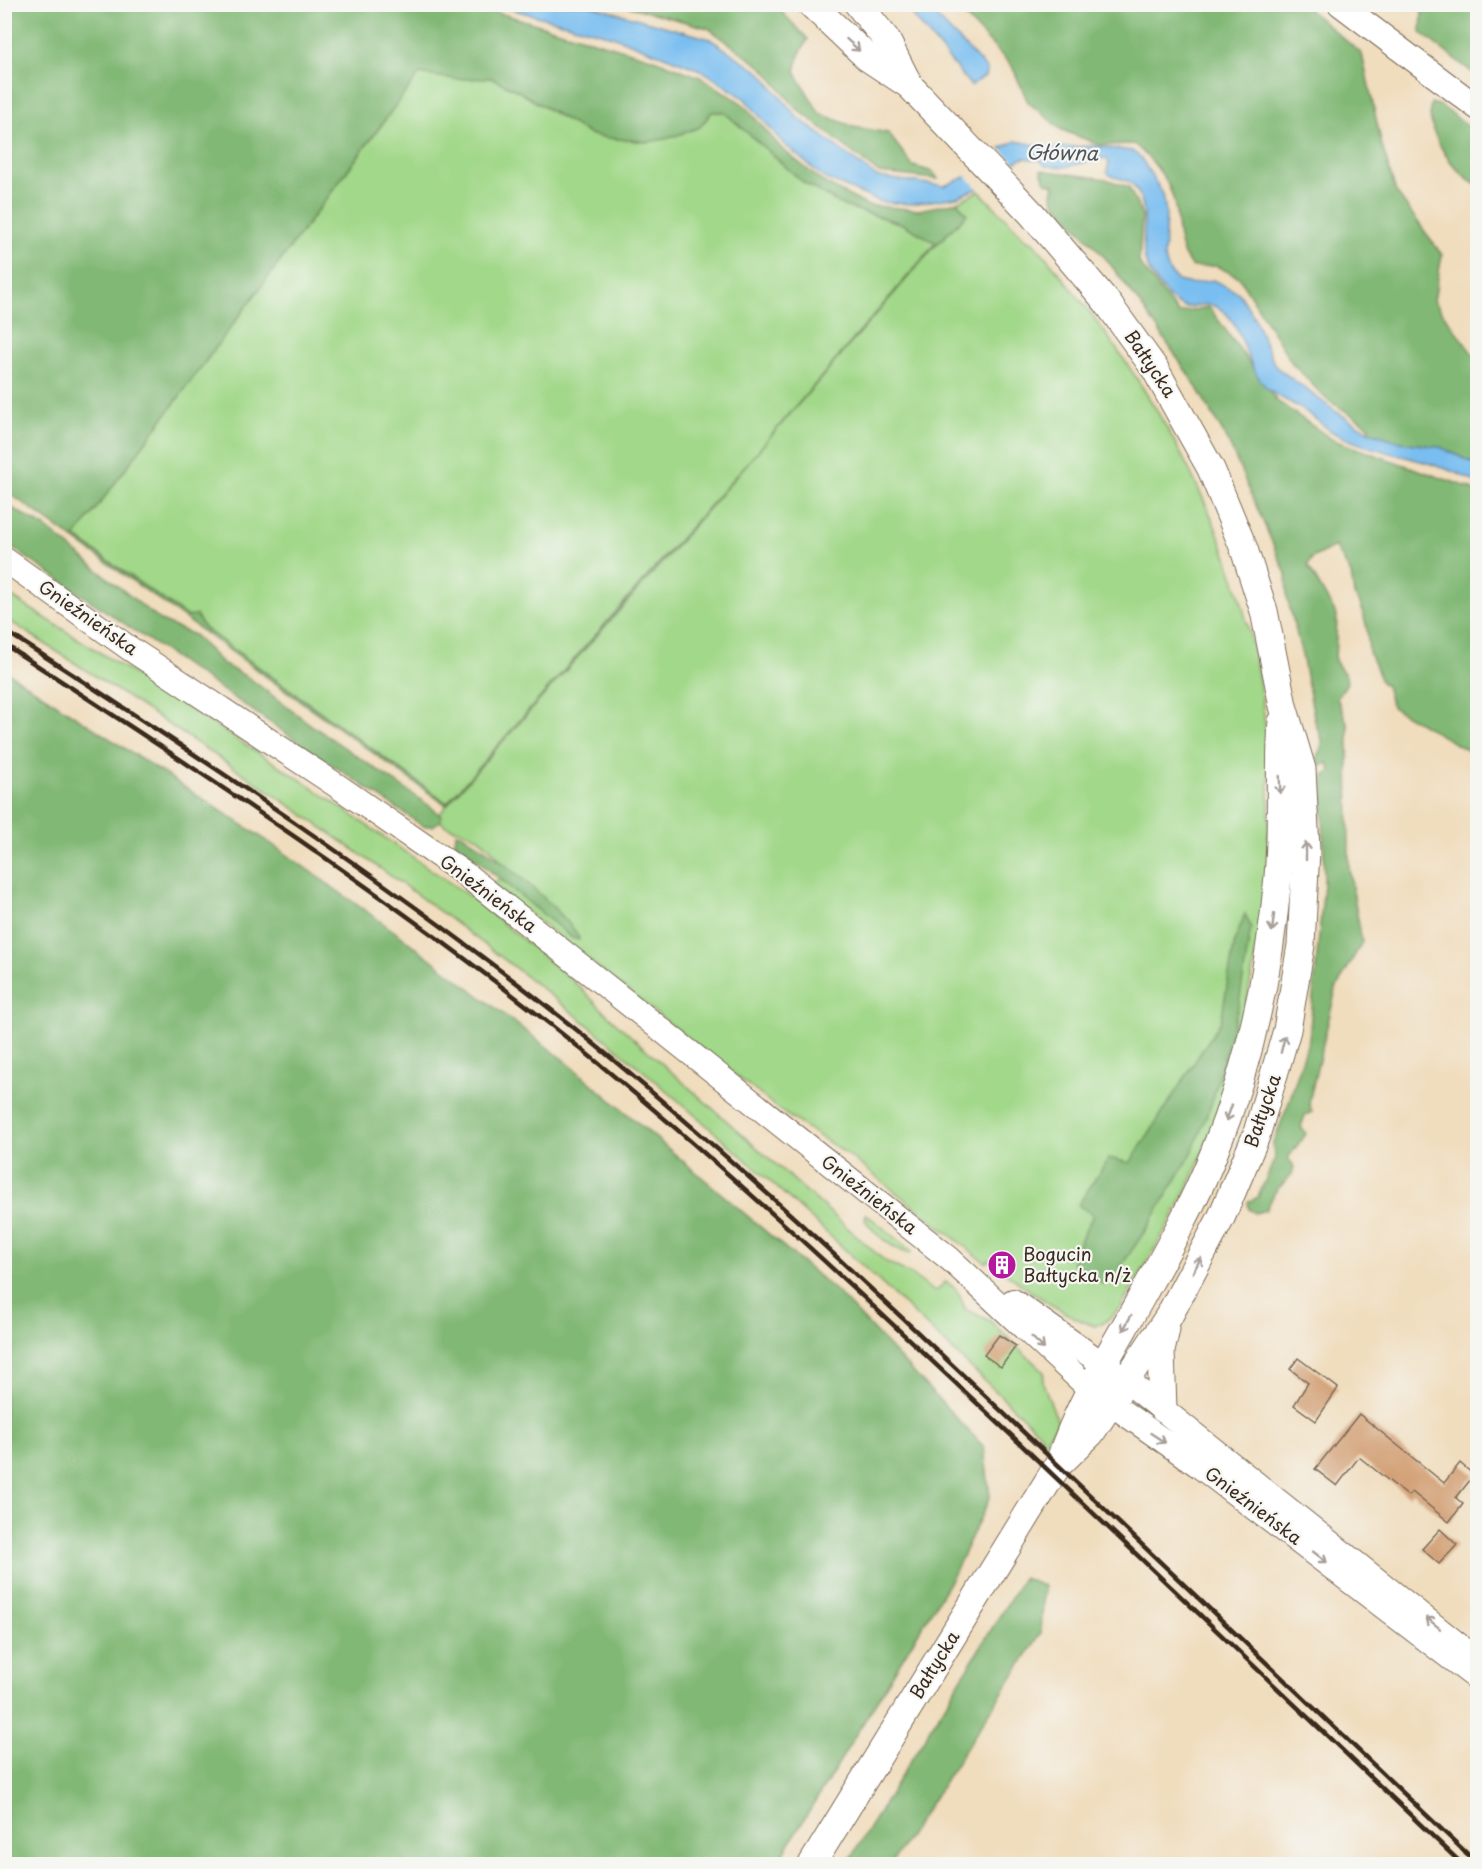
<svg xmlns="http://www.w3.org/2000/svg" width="1482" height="1869" font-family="'Playpen Sans',sans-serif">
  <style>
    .green { fill: #a2d889; stroke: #6e8154; stroke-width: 1.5 }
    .forest { fill: #81b875; stroke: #5e714a; stroke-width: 1.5; fill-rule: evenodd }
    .water { fill: #79bef0; stroke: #5a7487; stroke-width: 1.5 }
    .pier { fill: #f0ddbe }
    .building { fill: #d29f73 }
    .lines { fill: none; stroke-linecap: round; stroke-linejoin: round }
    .secondary-casing { stroke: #7a6956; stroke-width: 26 }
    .primary-casing { stroke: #7a6956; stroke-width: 29 }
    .secondary { stroke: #fff; stroke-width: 24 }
    .primary { stroke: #fff; stroke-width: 27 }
    .rail { stroke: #3b2a1e; stroke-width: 4.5 }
    .oneway { stroke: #a79f9a }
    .labels { text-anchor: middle; stroke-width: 4.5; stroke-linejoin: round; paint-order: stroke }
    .street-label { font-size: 18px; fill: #3b2a1e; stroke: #f6f6f2 }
    .poi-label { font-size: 18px; fill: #3b2a1e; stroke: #f6f6f2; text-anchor: start }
    .water-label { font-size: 20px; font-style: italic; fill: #4e565d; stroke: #f6f6f2 }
  </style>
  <rect width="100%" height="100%" fill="#f6f6f2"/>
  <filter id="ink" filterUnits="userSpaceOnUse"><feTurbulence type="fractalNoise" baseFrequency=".0167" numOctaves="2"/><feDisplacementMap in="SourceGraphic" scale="12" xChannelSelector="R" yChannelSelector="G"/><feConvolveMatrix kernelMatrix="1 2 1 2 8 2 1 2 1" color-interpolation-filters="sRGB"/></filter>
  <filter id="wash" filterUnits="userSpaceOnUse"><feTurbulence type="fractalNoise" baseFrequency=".008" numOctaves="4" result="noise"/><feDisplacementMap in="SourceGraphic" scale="24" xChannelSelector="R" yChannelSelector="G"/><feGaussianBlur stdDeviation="1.35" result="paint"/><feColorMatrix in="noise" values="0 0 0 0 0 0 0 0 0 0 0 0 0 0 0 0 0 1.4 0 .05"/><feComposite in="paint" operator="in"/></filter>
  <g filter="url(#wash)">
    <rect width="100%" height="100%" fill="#f0ddbe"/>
    <g class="green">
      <path d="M419 74 456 79 492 78 518 91 589 134 608 138 648 142 669 138 699 127 712 112H724L804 183 844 206 903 224 935 241V246L966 215 957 202 979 191 1027 240 1033 242C1223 462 1309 683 1252 974 1239 1040 1222 1107 1196 1169 1177 1215 1145 1263 1121 1307L1106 1321 1095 1326C1059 1314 1018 1283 989 1260L986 1263 847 1154 785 1114 494 886 506 867C497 856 487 843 475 836 461 828 446 831 437 817L473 774 447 803 204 628 196 615 188 617 75 537 383 123 415 76Z"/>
      <path d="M4 592 295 776 472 898 571 979 615 1022 885 1261 912 1275 933 1291 938 1290 945 1282C957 1286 961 1298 965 1309L990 1321 1044 1372 1043 1383 1058 1422 1043 1444 1039 1440 1042 1435C894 1294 746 1154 588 1025 403 876 204 746 5 618Z"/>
      <path d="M866 1214 911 1251 910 1254C892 1248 876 1235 865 1220Z"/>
    </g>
    <g class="forest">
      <path d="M5 4 472 5 651 58 702 78 743 104 782 149 823 182 866 205 919 210 957 202 967 214 935 246 651 575 446 805 5 490ZM419 74 456 79 492 78 518 91 589 134 608 138 648 142 669 138 700 127 712 112H724L804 183 844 206 903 224 936 243 750 460 447 803 204 628 196 615 188 617 75 537Z"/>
      <path d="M623 5H775L808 39 799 55 795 72 819 113 854 127 888 133 913 166 933 172 938 179 879 173 796 108 764 69 708 28Z"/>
      <path d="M954 5H1303L1362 54 1382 146 1396 192 1442 255 1434 301 1477 360V465L1440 447 1400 442 1368 431 1370 426 1326 399 1292 363 1239 277 1216 266 1193 267C1175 250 1179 224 1174 201 1168 177 1152 160 1134 144L1100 145 1062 130 1028 102 1012 66Z"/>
      <path d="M1414 5H1477V76L1421 33 1422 12Z"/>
      <path d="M1431 103 1441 106 1477 133V184C1452 173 1425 130 1431 103Z"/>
      <path d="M1041 170 1105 179 1129 187 1142 216 1139 263 1178 313 1209 307 1277 401 1333 440 1470 488 1477 494V756L1392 707 1386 686 1381 682 1369 652 1367 628 1360 603 1354 595 1351 574 1335 546 1312 558 1308 566 1337 616 1335 661 1346 676 1347 683 1337 698 1348 725 1349 868 1362 942 1336 989 1309 1102 1312 1112 1305 1115 1301 1127 1306 1134 1288 1158 1294 1167 1292 1174 1275 1192 1266 1210 1255 1213 1249 1209 1248 1202 1258 1197 1275 1158 1273 1143 1288 1105 1309 1039 1324 883 1323 791 1324 776 1331 772 1329 763 1320 766 1317 758C1324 745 1324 738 1316 726L1302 655 1287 597 1286 574 1227 439 1194 383 1149 316 1107 260 1055 203 1052 194 1054 185 1045 182Z"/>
      <path d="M5 504 45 527 161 621 194 635 224 665 249 678 310 724 430 806 441 816V820L433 826H423L11 547 5 541Z"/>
      <path d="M4 670 266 840 394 931 564 1060 838 1293 984 1447 990 1497 953 1576 777 1864H5Z"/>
      <path d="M456 833C474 834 579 923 579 940L572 938 455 842Z"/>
      <path d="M1245 914 1251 927 1239 1004 1212 1102 1191 1155 1149 1225 1113 1278 1103 1284 1073 1263 1075 1251 1093 1215 1078 1205 1109 1158 1130 1163 1221 1021 1235 940Z"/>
      <path d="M1023 1578 1044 1586 1041 1633 891 1864H847Z"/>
    </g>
    <g class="water">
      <path d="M495 5H589L710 39 761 73 797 117 877 177 944 186 968 176 999 149 1016 141 1050 148 1095 146 1132 151 1141 158 1163 194 1166 213 1164 257 1169 271 1178 281 1191 284 1213 280 1239 293 1253 315 1275 366 1335 411 1368 431 1400 442 1440 447 1477 465V483C1434 458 1381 456 1336 434 1323 427 1315 417 1303 410 1292 402 1278 398 1268 389 1245 368 1244 327 1223 311 1197 292 1191 325 1164 291 1156 282 1148 272 1145 260 1140 236 1151 212 1136 189 1127 175 1114 181 1107 172L1109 162 1105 158 1065 167 1046 166 1040 160 1024 158 1012 163 979 188 957 197 911 204 881 202 824 178 783 143 745 99 703 71 612 36Z"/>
      <path d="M904 5H925L987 69 985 76 971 86Z"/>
    </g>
    <path class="pier" d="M998 146 1016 164 980 191 965 175Z"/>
    <g id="blocks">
      <g class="building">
        <path d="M999 1335 1016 1346 1001 1367 984 1355Z"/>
        <path d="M1298 1358 1338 1388 1316 1421 1294 1405 1308 1383 1290 1369Z"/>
        <path d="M1359 1414 1444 1483 1460 1463 1474 1475 1456 1498 1463 1504 1449 1522 1412 1492 1408 1496 1359 1457 1337 1486 1315 1469Z"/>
        <path d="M1440 1529 1457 1545 1439 1564 1422 1549Z"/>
      </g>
    </g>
  </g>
  <g filter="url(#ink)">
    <use href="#blocks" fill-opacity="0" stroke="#7a6956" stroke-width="1.5"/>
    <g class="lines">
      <g class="secondary-casing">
        <g id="secondary">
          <path d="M1340 4 1478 108"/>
          <path d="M4 559 129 648 339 787 465 874 950 1259 1090 1389 1198 1465 1478 1679"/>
          <path d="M1013 1301 1127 1381 1462 1648"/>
        </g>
      </g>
      <g class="primary-casing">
        <g id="primary">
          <path d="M811 4 868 58 909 85 1032 214 1106 301 1155 369 1211 469 1244 549 1264 611 1283 706 1302 769 1306 850 1301 945 1287 1030 1256 1136 1221 1218 1169 1316 1091 1433 1058 1465 812 1864"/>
          <path d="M858 4 886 39 909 85"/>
          <path d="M1163 1409 1161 1351 1166 1329"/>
          <path d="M1060 1460C1075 1414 1099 1372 1123 1330 1155 1272 1189 1215 1214 1153 1249 1066 1270 970 1278 876 1283 825 1278 774 1282 722"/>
        </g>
      </g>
      <use href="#secondary" class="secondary"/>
      <use href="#primary" class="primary"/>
      <g class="rail">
        <path d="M4 630C202 758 399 887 583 1035 733 1157 874 1291 1015 1424 1169 1570 1324 1716 1478 1864"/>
        <path d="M4 644C200 771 395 899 576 1045 728 1168 869 1302 1011 1435 1162 1578 1312 1721 1462 1864"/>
      </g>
    </g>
    <defs><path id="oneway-shaft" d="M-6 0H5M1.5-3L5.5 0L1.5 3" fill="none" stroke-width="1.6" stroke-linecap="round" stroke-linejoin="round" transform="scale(1.5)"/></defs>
    <g class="oneway">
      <use href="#oneway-shaft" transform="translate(853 45) rotate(42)"/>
      <use href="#oneway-shaft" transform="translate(1280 785) rotate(88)"/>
      <use href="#oneway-shaft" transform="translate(1306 851) rotate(-90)"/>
      <use href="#oneway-shaft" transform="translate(1273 923) rotate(97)"/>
      <use href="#oneway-shaft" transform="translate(1283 1044) rotate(-76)"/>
      <use href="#oneway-shaft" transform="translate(1229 1113) rotate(110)"/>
      <use href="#oneway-shaft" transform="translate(1197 1265) rotate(-62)"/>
      <use href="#oneway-shaft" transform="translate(1127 1323) rotate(119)"/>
      <use href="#oneway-shaft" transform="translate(1038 1343) rotate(44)"/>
      <use href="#oneway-shaft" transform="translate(1158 1438) rotate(33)"/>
      <use href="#oneway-shaft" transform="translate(1320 1557) rotate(38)"/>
      <use href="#oneway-shaft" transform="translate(1433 1623) rotate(-141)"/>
    </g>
  </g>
  <defs>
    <g id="building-disc" transform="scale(1.5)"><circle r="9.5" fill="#b5179e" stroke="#f6f6f2"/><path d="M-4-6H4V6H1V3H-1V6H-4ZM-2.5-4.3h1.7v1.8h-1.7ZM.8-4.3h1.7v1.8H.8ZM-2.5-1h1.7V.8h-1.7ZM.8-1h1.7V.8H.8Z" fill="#fff"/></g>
  </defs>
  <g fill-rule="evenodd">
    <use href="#building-disc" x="1002" y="1265"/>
  </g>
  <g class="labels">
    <g class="street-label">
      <text transform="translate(1150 364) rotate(56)" y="6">Bałtycka</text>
      <text transform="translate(88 618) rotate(35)" y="6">Gnieźnieńska</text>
      <text transform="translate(488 894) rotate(37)" y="6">Gnieźnieńska</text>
      <text transform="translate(1263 1111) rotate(-71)" y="6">Bałtycka</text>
      <text transform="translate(869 1195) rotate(38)" y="6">Gnieźnieńska</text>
      <text transform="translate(1253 1506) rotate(37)" y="6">Gnieźnieńska</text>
      <text transform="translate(935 1665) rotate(-58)" y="6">Bałtycka</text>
    </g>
    <g class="poi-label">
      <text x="1023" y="1261">Bogucin<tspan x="1023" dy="21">Bałtycka n/ż</tspan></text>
    </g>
    <g class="water-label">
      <text transform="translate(1062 153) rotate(1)" y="7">Główna</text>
    </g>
  </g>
  <rect width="1482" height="1869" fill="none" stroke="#f6f6f2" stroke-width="24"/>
</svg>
